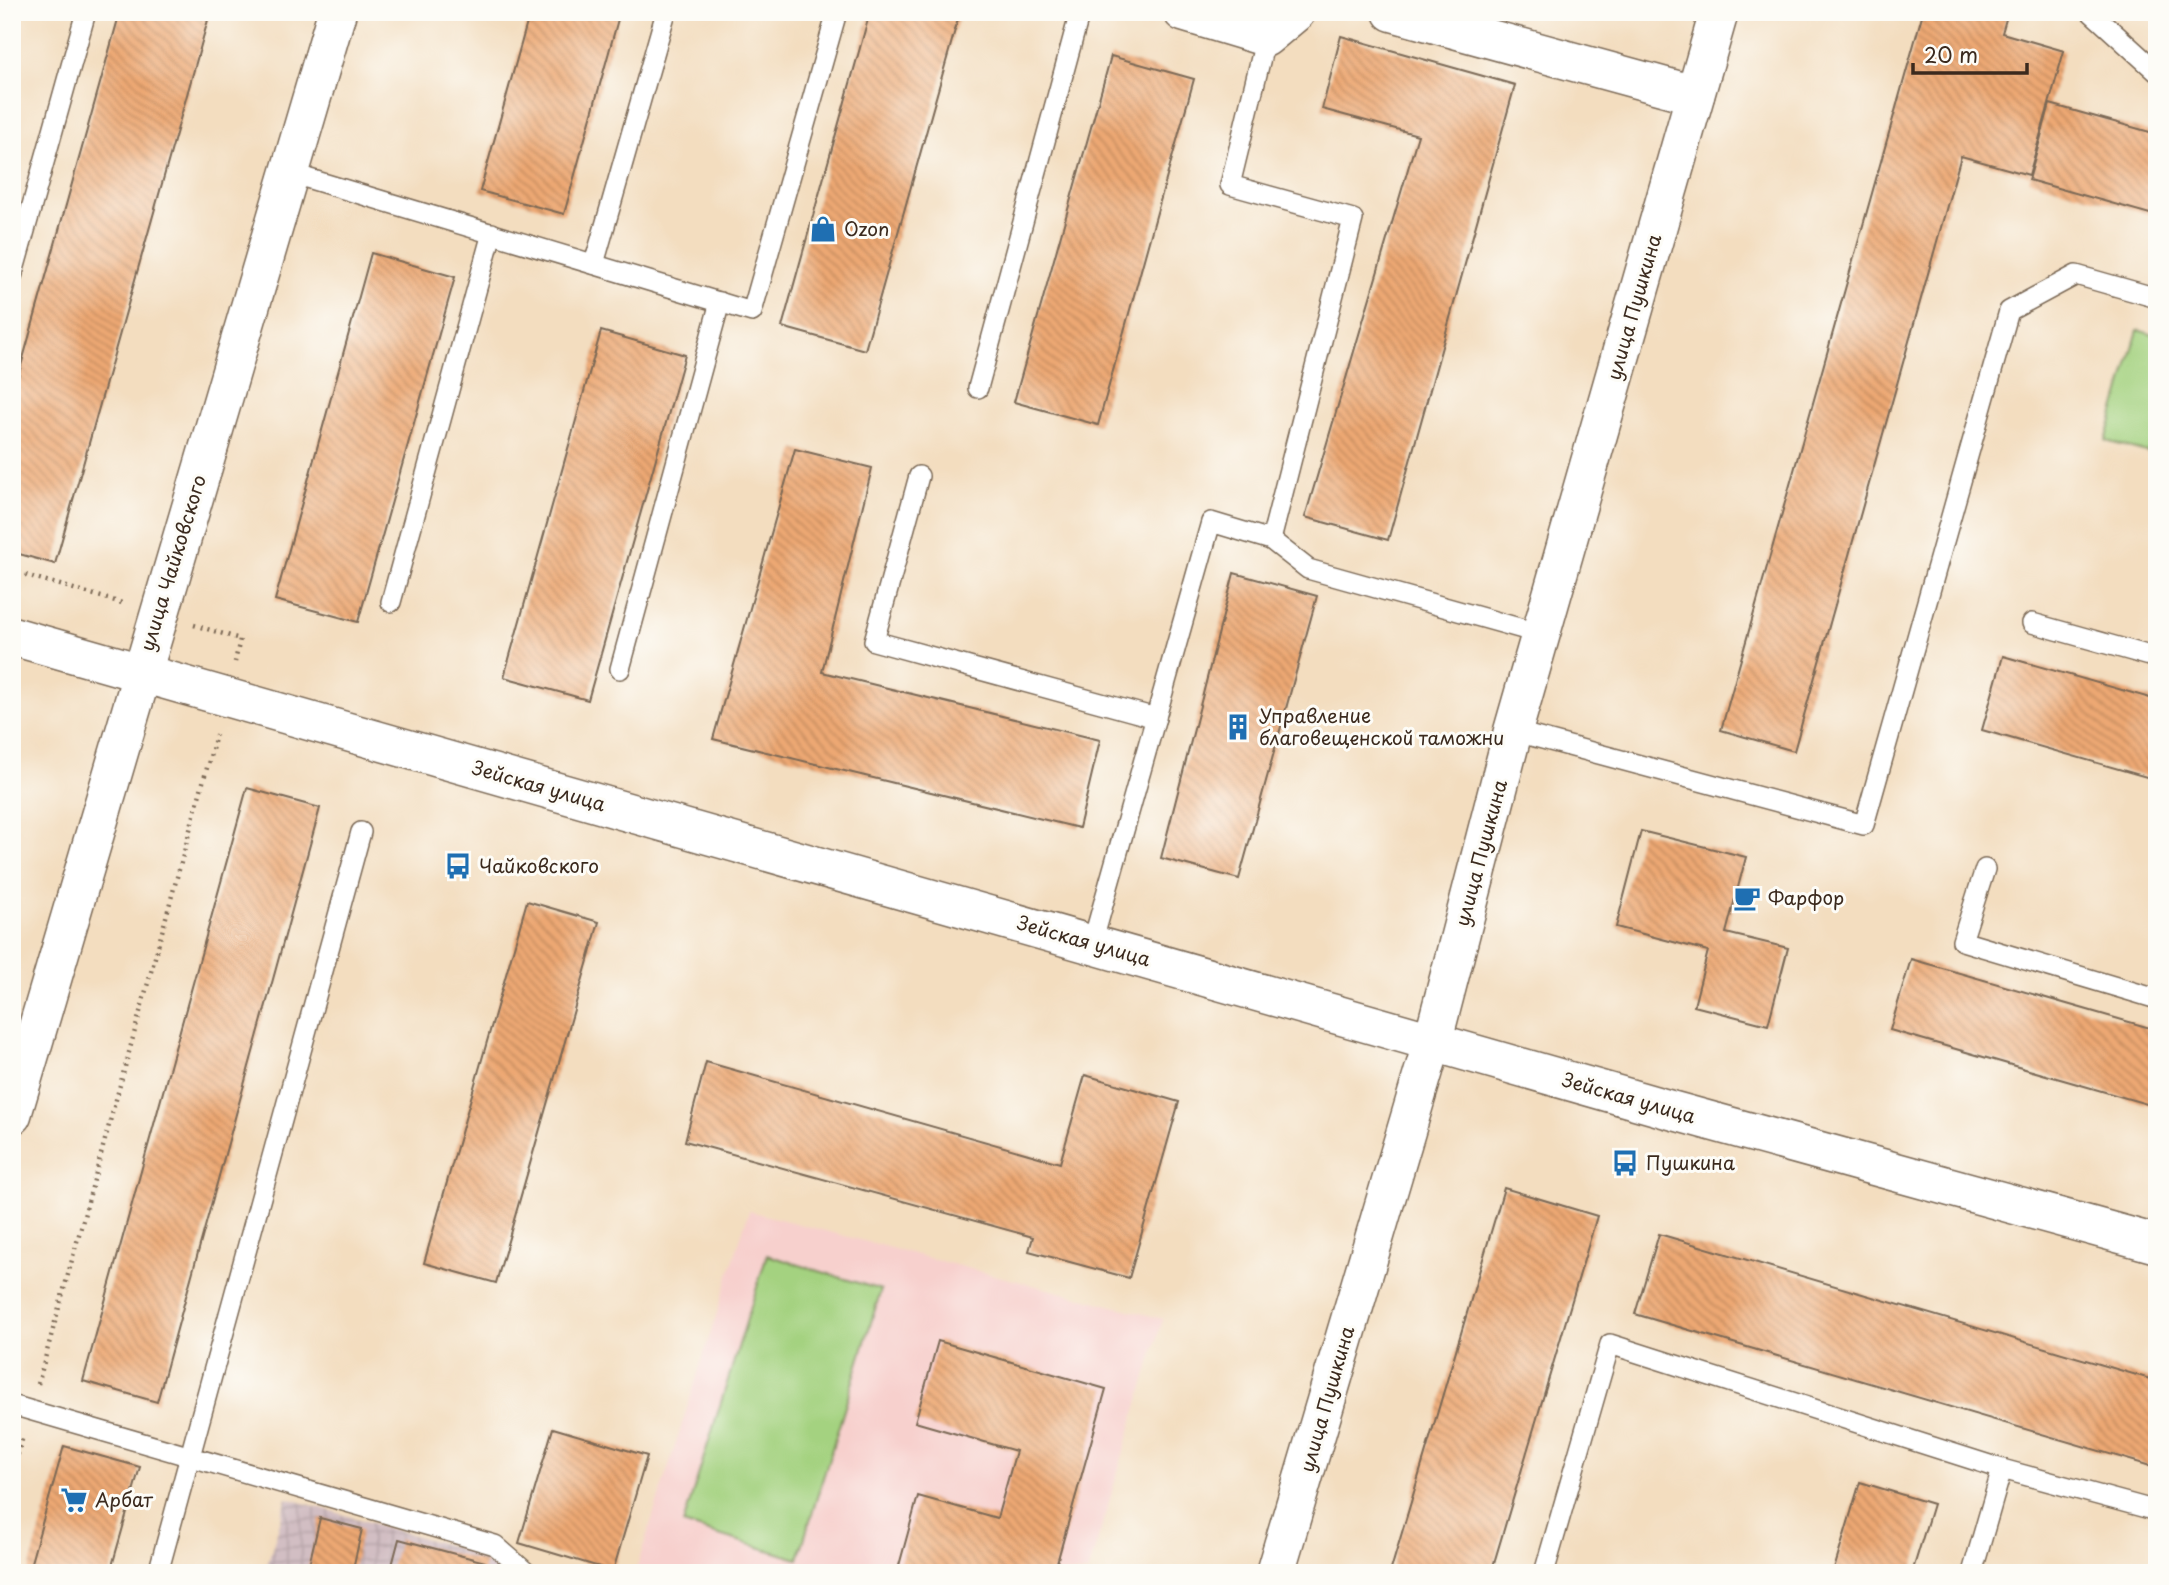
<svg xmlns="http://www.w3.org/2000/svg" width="2169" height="1585" font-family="'Playpen Sans',sans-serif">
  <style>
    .built { fill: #f7d0cd }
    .industrial { fill: url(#industrial-grid) }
    .green { fill: #a4d280; stroke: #707e4f; stroke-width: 2 }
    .building { fill: url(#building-back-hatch) }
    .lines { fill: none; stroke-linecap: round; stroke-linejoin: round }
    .service-casing { stroke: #7b6956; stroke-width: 22 }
    .minor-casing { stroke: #7b6956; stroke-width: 41 }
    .tertiary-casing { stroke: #7b6956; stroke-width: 41 }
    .secondary-casing { stroke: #7b6956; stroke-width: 41 }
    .path { stroke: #7b6956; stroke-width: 4.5; stroke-dasharray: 2 5; stroke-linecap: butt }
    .service { stroke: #fff; stroke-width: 19 }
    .minor { stroke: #fff; stroke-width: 38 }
    .tertiary { stroke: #fff; stroke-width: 38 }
    .secondary { stroke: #fff; stroke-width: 38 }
    .labels { text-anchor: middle; stroke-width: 6; stroke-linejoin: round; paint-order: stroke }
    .poi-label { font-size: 19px; fill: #3b2a1e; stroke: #fdfcf7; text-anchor: start }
    .street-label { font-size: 19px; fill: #3b2a1e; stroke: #fdfcf7 }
  </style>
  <defs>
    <pattern id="industrial-grid" width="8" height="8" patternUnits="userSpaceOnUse" patternTransform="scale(1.75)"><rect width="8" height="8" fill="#d2bec3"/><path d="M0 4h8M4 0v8" fill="none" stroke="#b5a3a7"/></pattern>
    <pattern id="building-back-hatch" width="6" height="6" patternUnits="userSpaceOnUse" patternTransform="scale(1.75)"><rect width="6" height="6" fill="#eda873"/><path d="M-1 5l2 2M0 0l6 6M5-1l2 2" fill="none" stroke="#c1895e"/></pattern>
  </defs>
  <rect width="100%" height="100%" fill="#fdfcf7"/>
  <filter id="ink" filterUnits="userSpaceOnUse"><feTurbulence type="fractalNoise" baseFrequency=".0143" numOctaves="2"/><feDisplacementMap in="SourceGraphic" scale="14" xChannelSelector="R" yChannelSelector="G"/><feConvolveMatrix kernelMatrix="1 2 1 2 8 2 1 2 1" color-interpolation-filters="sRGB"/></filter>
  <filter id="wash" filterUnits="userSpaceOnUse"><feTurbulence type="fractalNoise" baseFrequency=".00686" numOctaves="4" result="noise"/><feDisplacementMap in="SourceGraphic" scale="28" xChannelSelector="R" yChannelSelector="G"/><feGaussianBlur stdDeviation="1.57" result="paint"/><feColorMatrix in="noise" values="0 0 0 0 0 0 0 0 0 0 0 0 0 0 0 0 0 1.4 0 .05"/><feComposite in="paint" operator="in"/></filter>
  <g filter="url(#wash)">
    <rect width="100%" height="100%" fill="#f3ddbf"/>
    <path class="built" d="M749 1211 1163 1319 1088 1573H635Z"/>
    <path class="industrial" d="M287 1498 498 1560 499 1573H265Z"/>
    <g class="green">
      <path d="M2138 330 2157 336V455L2106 441Z"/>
      <path d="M767 1255 881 1290 798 1559 683 1524Z"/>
    </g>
    <g id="blocks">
      <g class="building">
        <path d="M120 12H181L208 20 55 564 12 552V398Z"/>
        <path d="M530 12H620L564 214 480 191Z"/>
        <path d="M870 12H960L865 350 782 327Z"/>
        <path d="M1923 12H2008L2002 33 2064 51 2029 175 1961 156 1794 751 1721 730Z"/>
        <path d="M1341 36 1515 85 1388 540 1305 517 1418 135 1322 109Z"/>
        <path d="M1111 56 1194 79 1098 425 1014 402Z"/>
        <path d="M2050 104 2157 134V216L2029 180Z"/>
        <path d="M371 253 455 277 358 622 275 600Z"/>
        <path d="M601 331 685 355 588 700 504 677Z"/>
        <path d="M795 449 872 468 822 672 1100 740 1079 828 713 739Z"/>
        <path d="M1234 573 1317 596 1239 879 1161 858Z"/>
        <path d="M2003 656 2157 700V780L1982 730Z"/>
        <path d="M247 788 320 808 157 1402 83 1381Z"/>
        <path d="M1641 831 1746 857 1726 933 1788 948 1768 1025 1694 1006 1708 951 1616 927Z"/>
        <path d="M527 901 599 922 496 1283 424 1263Z"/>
        <path d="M1911 959 2157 1030V1107L1890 1030Z"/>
        <path d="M706 1062 1060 1163 1085 1075 1179 1102 1129 1278 1029 1251 1033 1237 685 1141Z"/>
        <path d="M1504 1188 1597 1216 1491 1573H1390Z"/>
        <path d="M1659 1234 2157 1381V1468L1635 1314Z"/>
        <path d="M938 1341 1106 1389 1054 1573H897L918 1496 997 1518 1016 1451 915 1422Z"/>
        <path d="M553 1428 647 1456 613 1571 519 1543Z"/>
        <path d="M64 1446 140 1467 110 1573H28Z"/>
        <path d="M1860 1482 1933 1504 1912 1573H1833Z"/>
        <path d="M320 1518 362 1529 352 1573H307Z"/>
        <path d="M399 1539 485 1562 483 1573H390Z"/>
      </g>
    </g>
  </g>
  <g filter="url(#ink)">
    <use href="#blocks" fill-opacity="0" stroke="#7b6956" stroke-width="2"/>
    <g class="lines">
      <g class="service-casing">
        <g id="service">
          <path d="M2091 12 2157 72"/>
          <path d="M290 173 752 312 837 12"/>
          <path d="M594 264 666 12"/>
          <path d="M12 277 86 12"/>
          <path d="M978 388 1080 12"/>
          <path d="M919 476 874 641 1156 718"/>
          <path d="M1271 540 1308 569 1541 634"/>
          <path d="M391 602 492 233"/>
          <path d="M2032 623 2157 658"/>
          <path d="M620 669 720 302"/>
          <path d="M1513 731 1864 825 2009 311 2076 275 2157 298"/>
          <path d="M1985 869 1962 941 2157 999"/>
          <path d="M1092 944 1211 522 1271 540 1353 219 1230 185 1266 37"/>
          <path d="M12 1405 495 1545 527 1573"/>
          <path d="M158 1573 361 832"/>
          <path d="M1544 1573 1610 1344 2002 1469 2157 1511"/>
          <path d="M1972 1573 2002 1469"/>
        </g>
      </g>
      <g class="minor-casing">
        <g id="minor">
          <path d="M1183 12 1266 37 1296 12"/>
          <path d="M1392 12 1695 95"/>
          <path d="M1275 1573 1433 1040 1513 731 1719 12"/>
        </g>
      </g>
      <g class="tertiary-casing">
        <path id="tertiary" d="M12 636 1667 1109 2157 1244"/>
      </g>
      <g class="secondary-casing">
        <path id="secondary" d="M12 1115 337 12"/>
      </g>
      <g class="path">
        <path d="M12 571 122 603"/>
        <path d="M194 625 240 639 235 662"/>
        <path d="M38 1384 216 735"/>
        <path d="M12 1475 23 1436"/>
      </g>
      <use href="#service" class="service"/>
      <use href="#minor" class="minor"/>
      <use href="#tertiary" class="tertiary"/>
      <use href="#secondary" class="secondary"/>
    </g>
  </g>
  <defs>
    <g id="shop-bare" transform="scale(2.1)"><path d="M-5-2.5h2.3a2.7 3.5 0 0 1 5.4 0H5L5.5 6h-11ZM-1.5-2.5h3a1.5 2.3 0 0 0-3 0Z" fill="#1f6fb2" stroke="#fdfcf7" stroke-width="2.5" paint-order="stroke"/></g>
    <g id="building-bare" transform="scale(2.1)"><path d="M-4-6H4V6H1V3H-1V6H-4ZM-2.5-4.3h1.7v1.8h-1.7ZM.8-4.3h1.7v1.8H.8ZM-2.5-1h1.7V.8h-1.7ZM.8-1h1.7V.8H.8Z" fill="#1f6fb2" stroke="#fdfcf7" stroke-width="2.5" paint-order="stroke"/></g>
    <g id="bus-bare" transform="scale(2.1)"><path d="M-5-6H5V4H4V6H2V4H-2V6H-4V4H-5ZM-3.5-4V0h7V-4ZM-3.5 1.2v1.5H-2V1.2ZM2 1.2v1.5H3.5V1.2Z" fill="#1f6fb2" stroke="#fdfcf7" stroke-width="2.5" paint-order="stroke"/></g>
    <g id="cafe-bare" transform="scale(2.1)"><path d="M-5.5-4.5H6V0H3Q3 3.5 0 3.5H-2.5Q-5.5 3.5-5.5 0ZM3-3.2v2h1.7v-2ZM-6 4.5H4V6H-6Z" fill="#1f6fb2" stroke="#fdfcf7" stroke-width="2.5" paint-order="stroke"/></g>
    <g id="supermarket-bare" transform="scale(2.1)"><path d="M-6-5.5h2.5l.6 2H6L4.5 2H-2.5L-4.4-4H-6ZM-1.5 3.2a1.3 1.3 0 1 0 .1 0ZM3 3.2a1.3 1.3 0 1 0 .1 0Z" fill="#1f6fb2" stroke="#fdfcf7" stroke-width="2.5" paint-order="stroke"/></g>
  </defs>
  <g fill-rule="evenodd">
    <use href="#shop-bare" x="823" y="229"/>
    <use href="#building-bare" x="1238" y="727"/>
    <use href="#bus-bare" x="458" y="866"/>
    <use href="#cafe-bare" x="1747" y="898"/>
    <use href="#bus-bare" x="1625" y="1163"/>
    <use href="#supermarket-bare" x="74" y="1500"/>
  </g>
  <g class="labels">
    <g class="poi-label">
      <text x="844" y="236">Ozon</text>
      <text x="1259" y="723">Управление<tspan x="1259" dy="22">благовещенской таможни</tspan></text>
      <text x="479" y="873">Чайковского</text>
      <text x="1768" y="905">Фарфор</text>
      <text x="1646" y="1170">Пушкина</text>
      <text x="95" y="1507">Арбат</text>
    </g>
    <g class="street-label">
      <text transform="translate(1634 307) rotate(-74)" y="7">улица Пушкина</text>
      <text transform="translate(173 563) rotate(-73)" y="7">улица Чайковского</text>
      <text transform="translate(539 786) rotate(16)" y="7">Зейская улица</text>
      <text transform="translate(1481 853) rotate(-75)" y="7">улица Пушкина</text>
      <text transform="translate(1084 941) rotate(16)" y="7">Зейская улица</text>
      <text transform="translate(1629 1098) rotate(16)" y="7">Зейская улица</text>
      <text transform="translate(1327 1399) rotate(-74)" y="7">улица Пушкина</text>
    </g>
  </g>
  <rect width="2169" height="1585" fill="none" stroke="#fdfcf7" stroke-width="42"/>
  <path d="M1913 63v10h114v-10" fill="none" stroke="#3b2a1e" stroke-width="3.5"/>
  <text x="1924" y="63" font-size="21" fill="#3b2a1e" stroke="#fdfcf7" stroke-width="5" paint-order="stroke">20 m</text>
</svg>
